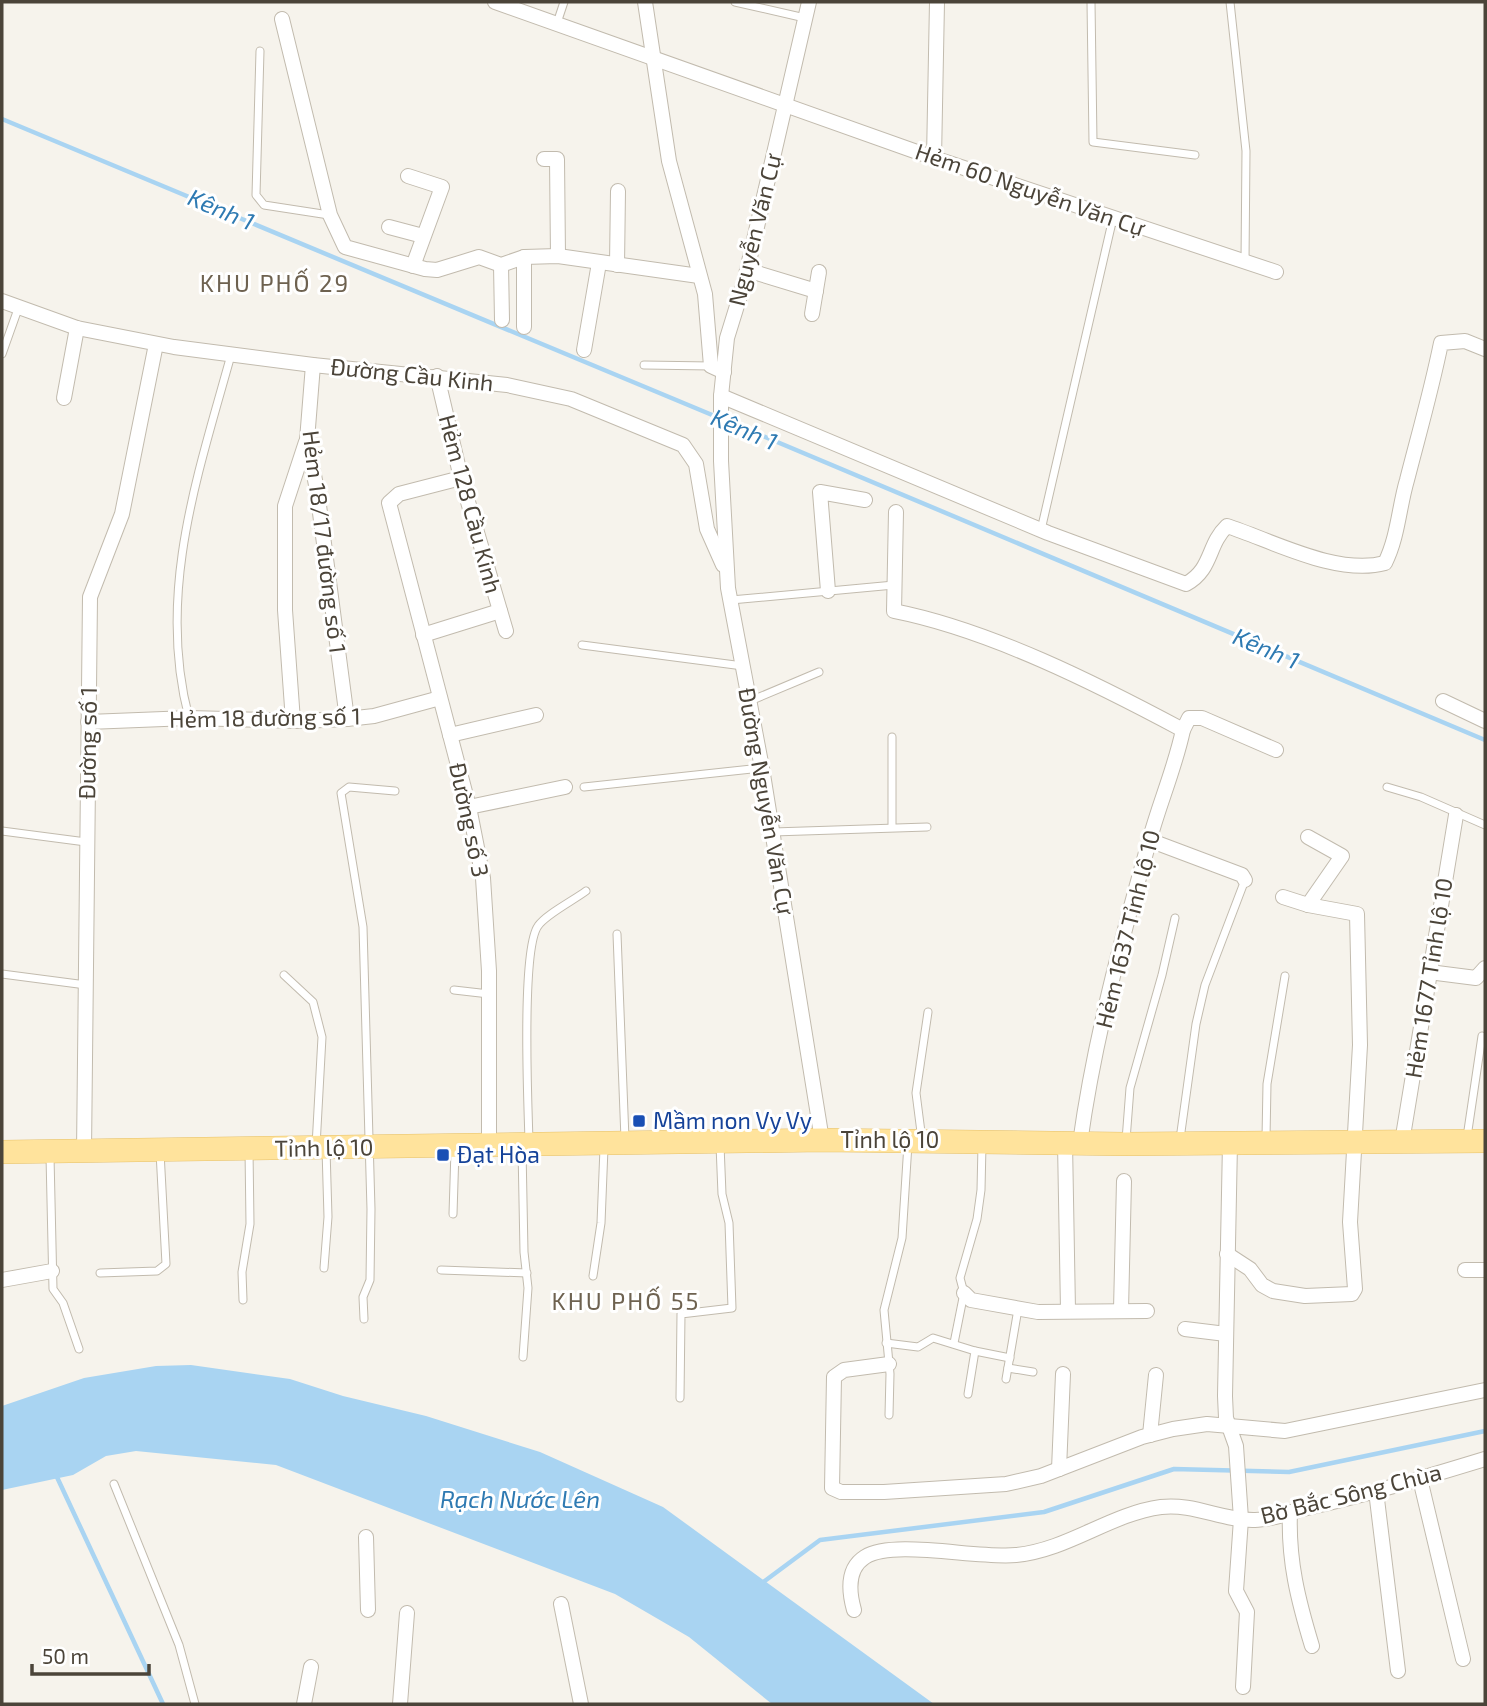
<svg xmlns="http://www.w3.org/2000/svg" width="1487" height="1706" font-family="'Exo 2',sans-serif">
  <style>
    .water { fill: #a9d4f2 }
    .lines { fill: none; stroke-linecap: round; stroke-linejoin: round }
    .stream { stroke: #a9d4f2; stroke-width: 4.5 }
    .service-casing { stroke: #c2bbae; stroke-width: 9 }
    .minor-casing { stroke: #c2bbae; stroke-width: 16 }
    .primary-casing { stroke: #e6c16a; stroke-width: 24 }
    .service { stroke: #fff; stroke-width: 7 }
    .minor { stroke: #fff; stroke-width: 14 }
    .primary { stroke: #ffe39c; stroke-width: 23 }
    .transit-dot { fill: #1a4fb4; stroke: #fff; stroke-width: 2.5 }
    .labels { text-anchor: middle; stroke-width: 6; stroke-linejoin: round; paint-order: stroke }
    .street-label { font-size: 23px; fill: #4b4439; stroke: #fff }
    .transit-label { font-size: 23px; fill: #164399; stroke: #fff; text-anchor: start }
    .water-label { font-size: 24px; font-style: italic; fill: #2e7ab2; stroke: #fff }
    .neighbourhood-label { font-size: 24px; letter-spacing: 2px; fill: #6e6250; stroke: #fff }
  </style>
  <rect width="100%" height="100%" fill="#f6f3ec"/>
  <path class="water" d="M191 1365 290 1379 343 1396 426 1416 540 1452 663 1507 934 1704H772L689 1637 615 1594 276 1465 136 1451 106 1456 73 1475 2 1490V1406L84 1378 156 1366Z"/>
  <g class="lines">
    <g class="stream">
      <path d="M2 119 717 417"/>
      <path d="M725 420 1485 740"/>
      <path d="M56 1475 163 1704"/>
      <path d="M762 1583 820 1540 1044 1512 1174 1469 1289 1472 1485 1431"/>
    </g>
    <g class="service-casing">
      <g id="service">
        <path d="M735 2 805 18"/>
        <path d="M1091 2 1093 142 1195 155"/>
        <path d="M1230 2 1246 151 1245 262"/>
        <path d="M557 23 564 2"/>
        <path d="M260 51 256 195 264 205 329 215"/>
        <path d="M2 354 18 309"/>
        <path d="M644 365 711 366"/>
        <path d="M1041 530 1113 218"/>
        <path d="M731 600 894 585"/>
        <path d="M582 645 743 666"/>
        <path d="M750 701 819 672"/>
        <path d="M189 718C156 594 198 474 231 355"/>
        <path d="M892 737V827"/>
        <path d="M584 787 761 768"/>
        <path d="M1387 787 1421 797 1485 825"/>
        <path d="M2 831 86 842"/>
        <path d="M773 832 927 827"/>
        <path d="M617 934 625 1139"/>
        <path d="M2 974 86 985"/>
        <path d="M284 975 313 1002 322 1037 316 1146"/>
        <path d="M454 990 489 994"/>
        <path d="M1467 1137 1482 1036"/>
        <path d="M1266 1138 1267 1084 1285 976"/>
        <path d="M1180 1139 1196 1024 1205 985 1245 880"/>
        <path d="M922 1140 916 1093 928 1012"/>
        <path d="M1126 1140 1130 1088 1162 975 1175 918"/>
        <path d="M529 1141C528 1105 521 950 538 926 545 915 574 900 586 891"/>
        <path d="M522 1149 524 1252 528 1288 523 1357"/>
        <path d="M50 1156 53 1289 63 1303 79 1349"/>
        <path d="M453 1214 455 1150"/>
        <path d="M324 1268 328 1217 326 1149"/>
        <path d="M441 1270 527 1273"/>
        <path d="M100 1273 157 1271 166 1264 160 1152"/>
        <path d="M593 1276 601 1223 604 1148"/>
        <path d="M243 1300 242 1272 250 1224 249 1150"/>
        <path d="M364 1319 363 1297 370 1280 371 1209 363 927 341 793 349 787 395 791"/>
        <path d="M886 1343 918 1347 933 1338 975 1351 968 1394"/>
        <path d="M954 1343 964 1293 960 1278 977 1219 981 1190 982 1145"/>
        <path d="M975 1351 1010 1358"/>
        <path d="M1008 1368 1033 1372"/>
        <path d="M1006 1379 1018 1309"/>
        <path d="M680 1398 681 1314 732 1308 729 1223 722 1194 720 1145"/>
        <path d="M889 1415 890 1374 884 1310 902 1238 908 1144"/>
        <path d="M114 1484 179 1645 195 1704"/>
      </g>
    </g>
    <g class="minor-casing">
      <g id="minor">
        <path d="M495 2 934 158 1276 272"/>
        <path d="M645 2 669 161 705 294 711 366 724 372"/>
        <path d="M809 2 744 283 727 338 721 396V461L728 588 762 768 822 1140"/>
        <path d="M282 19 330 215 345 247 425 269 437 270 479 257 501 265 524 257 558 256 699 276"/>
        <path d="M934 158 937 2"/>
        <path d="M544 159H557L558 256"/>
        <path d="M408 176 442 187 413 266"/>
        <path d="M389 227 423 236"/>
        <path d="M501 265 502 320"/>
        <path d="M617 265 618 191"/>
        <path d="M747 270 816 291"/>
        <path d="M2 301 77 328 174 347 313 365 507 385 571 399 683 445 696 464 707 529 723 565"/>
        <path d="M812 314 819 272"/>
        <path d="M524 327V257"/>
        <path d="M584 350 599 263"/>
        <path d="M313 365 307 440 317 490 347 719"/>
        <path d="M437 376 461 478 506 631"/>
        <path d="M721 396 1048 533 1186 584C1213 569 1207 545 1227 526 1273 541 1337 576 1385 563 1398 537 1399 507 1407 480 1419 433 1431 392 1441 343L1465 341 1485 349"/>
        <path d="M64 398 77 328"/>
        <path d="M461 478 399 494 389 503 469 807 483 878 489 971V1146"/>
        <path d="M896 512 894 611C990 630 1097 684 1183 730"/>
        <path d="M828 591 820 492 865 500"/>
        <path d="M423 635 500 611"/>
        <path d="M1443 701 1485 721"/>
        <path d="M293 721 285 610V506L306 442"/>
        <path d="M88 722 189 718 301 721 347 719 374 716 440 698"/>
        <path d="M450 735 536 715"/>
        <path d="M469 807 565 787"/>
        <path d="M1308 837 1342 856 1308 905"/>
        <path d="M1149 840 1242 875 1245 880"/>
        <path d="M1429 972 1476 978 1485 968"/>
        <path d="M1402 1142 1456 815"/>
        <path d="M1065 1143 1068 1310"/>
        <path d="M1080 1143C1094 1041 1121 941 1149 842 1159 804 1175 768 1183 730L1189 718H1202L1276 750"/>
        <path d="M1230 1143 1225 1396 1226 1418 1236 1446 1241 1519 1236 1591 1247 1612 1243 1687"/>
        <path d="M84 1152 90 597 122 514 156 344"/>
        <path d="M1227 1254 1250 1269 1262 1285 1273 1291 1305 1296 1352 1294 1355 1289 1350 1222 1360 1045 1357 914 1308 905 1283 897"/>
        <path d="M1465 1270H1485"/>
        <path d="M2 1280 52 1271"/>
        <path d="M964 1293 971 1300 1038 1312 1147 1311"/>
        <path d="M1121 1310 1124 1181"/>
        <path d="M1185 1329 1226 1334"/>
        <path d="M889 1364 844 1370 834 1377 832 1488 841 1492H884L1006 1484 1041 1476 1142 1437 1173 1429 1207 1424 1285 1431 1485 1390"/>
        <path d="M1150 1435 1156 1375"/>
        <path d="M1059 1469 1063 1374"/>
        <path d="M1420 1479 1463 1659"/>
        <path d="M1376 1491 1398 1671"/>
        <path d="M1290 1512C1288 1560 1298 1600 1312 1646"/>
        <path d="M366 1537 368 1610"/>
        <path d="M561 1604 581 1704"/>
        <path d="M854 1610C849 1592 846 1569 865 1557 894 1539 977 1559 1016 1555 1068 1550 1110 1514 1161 1507 1194 1503 1223 1521 1255 1520 1272 1520 1291 1512 1307 1508 1367 1495 1426 1477 1485 1459"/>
        <path d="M304 1704 311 1667"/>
        <path d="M400 1704 407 1613"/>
      </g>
    </g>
    <g class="primary-casing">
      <path id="primary" d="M2 1152 822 1140 1125 1144 1485 1141"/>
    </g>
    <use href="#service" class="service"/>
    <use href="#minor" class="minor"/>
    <use href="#primary" class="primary"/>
  </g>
  <g class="transit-dot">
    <rect x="632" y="1114" width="14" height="14" rx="3.5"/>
    <rect x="436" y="1148" width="14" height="14" rx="3.5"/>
  </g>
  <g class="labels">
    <g class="street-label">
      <text transform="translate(1030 190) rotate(19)" y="8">Hẻm 60 Nguyễn Văn Cự</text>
      <text transform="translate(755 230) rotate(-76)" y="8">Nguyễn Văn Cự</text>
      <text transform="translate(412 375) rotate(6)" y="8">Đường Cầu Kinh</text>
      <text transform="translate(470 504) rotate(75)" y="8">Hẻm 128 Cầu Kinh</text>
      <text transform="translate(324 542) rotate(83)" y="8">Hẻm 18/17 đường số 1</text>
      <text transform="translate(265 718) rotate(-1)" y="8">Hẻm 18 đường số 1</text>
      <text transform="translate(88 743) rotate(-89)" y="8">Đường số 1</text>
      <text transform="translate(766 801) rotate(80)" y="8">Đường Nguyễn Văn Cự</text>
      <text transform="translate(469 820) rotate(78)" y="8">Đường số 3</text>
      <text transform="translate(1128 929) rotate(-76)" y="8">Hẻm 1637 Tỉnh lộ 10</text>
      <text transform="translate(1429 978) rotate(-81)" y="8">Hẻm 1677 Tỉnh lộ 10</text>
      <text x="890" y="1148">Tỉnh lộ 10</text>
      <text transform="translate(324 1148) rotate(-1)" y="8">Tỉnh lộ 10</text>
      <text transform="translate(1351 1494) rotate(-14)" y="8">Bờ Bắc Sông Chùa</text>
    </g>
    <g class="transit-label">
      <text x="653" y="1129">Mầm non Vy Vy</text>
      <text x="457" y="1163">Đạt Hòa</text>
    </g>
    <g class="water-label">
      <text transform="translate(221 210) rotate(23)" y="8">Kênh 1</text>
      <text transform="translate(744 430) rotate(23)" y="8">Kênh 1</text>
      <text transform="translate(1266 649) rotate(23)" y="8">Kênh 1</text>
      <text x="520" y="1508">Rạch Nước Lên</text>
    </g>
    <g class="neighbourhood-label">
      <text x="275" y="292">KHU PHỐ 29</text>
      <text x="626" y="1310">KHU PHỐ 55</text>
    </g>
  </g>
  <rect width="1487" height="1706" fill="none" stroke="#4b4439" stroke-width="7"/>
  <path d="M32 1664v10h117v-10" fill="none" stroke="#4b4439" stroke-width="3.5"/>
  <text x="42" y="1664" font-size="21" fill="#4b4439" stroke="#ffffff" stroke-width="5" paint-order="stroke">50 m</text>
</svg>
